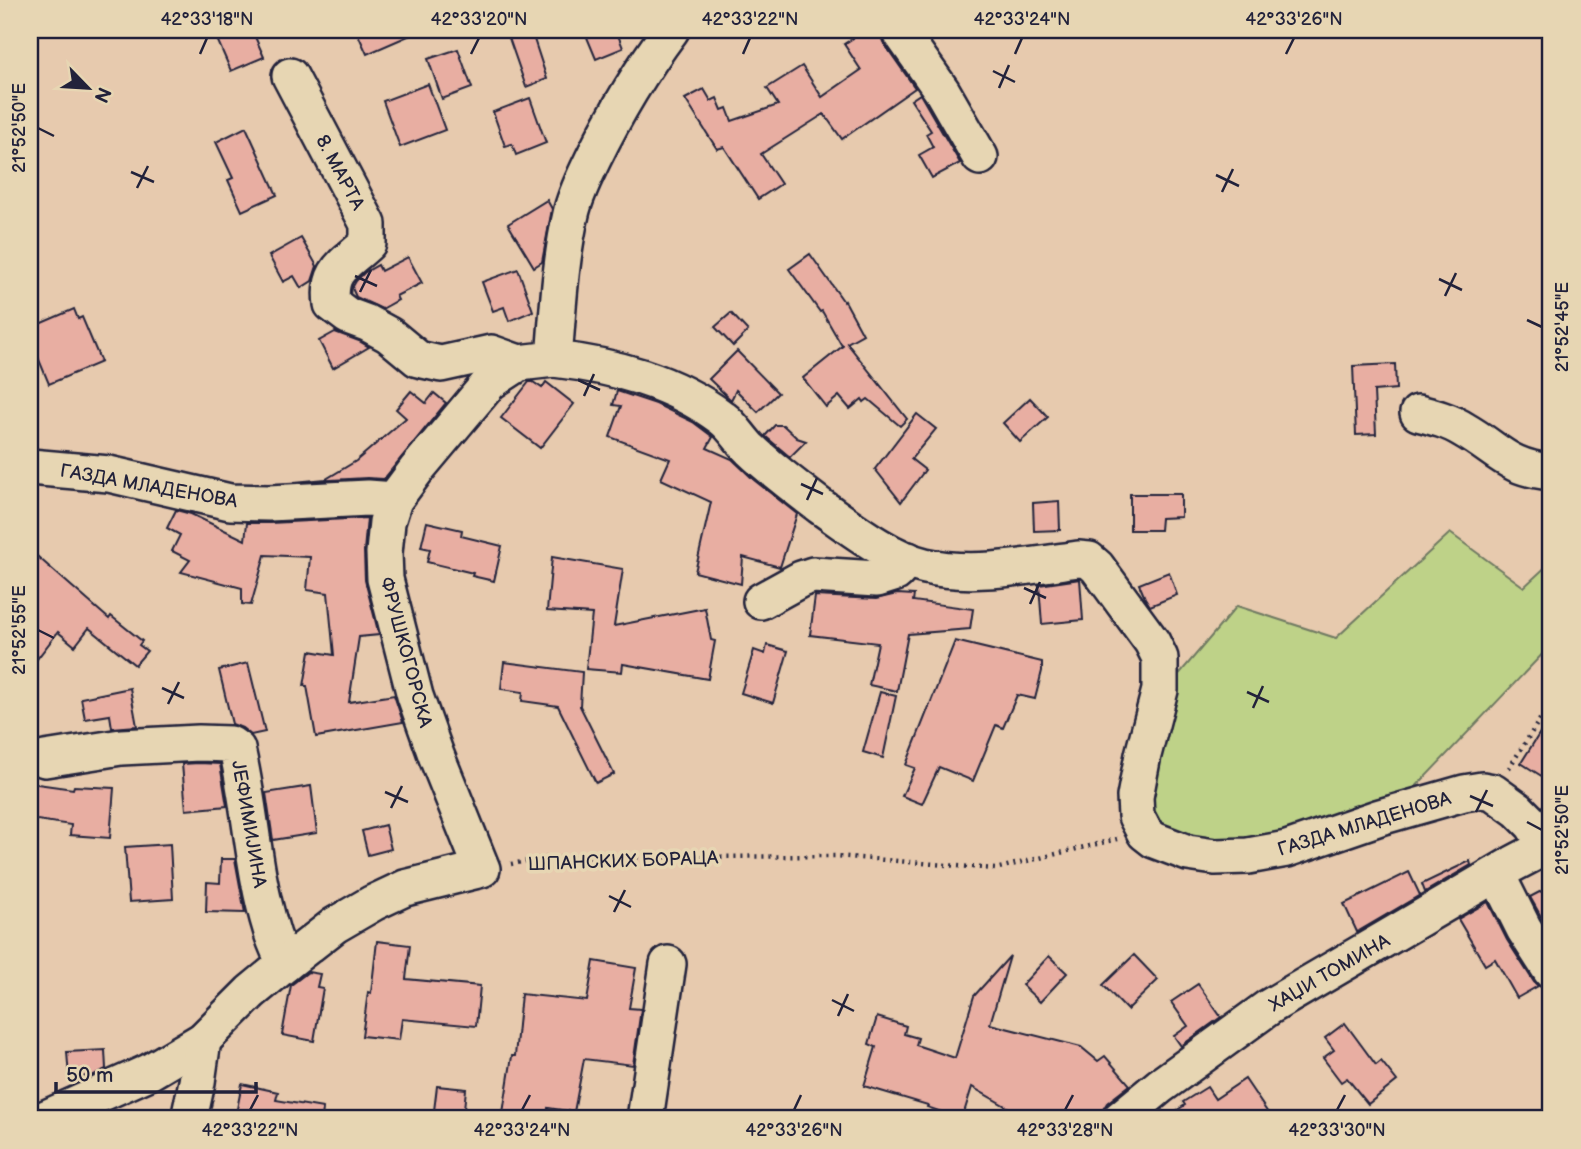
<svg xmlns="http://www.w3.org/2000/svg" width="1581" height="1149" font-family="'Balsamiq Sans',sans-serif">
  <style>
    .green { fill: #bed288; stroke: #707a62; stroke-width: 2 }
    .building { fill: #e8aea2; stroke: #22223b; stroke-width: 2 }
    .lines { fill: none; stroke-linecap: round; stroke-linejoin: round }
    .minor-casing { stroke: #22223b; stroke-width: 40 }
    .path { stroke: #22223b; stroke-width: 4.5; stroke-dasharray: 2 5; stroke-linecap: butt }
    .minor { stroke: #e7d6b3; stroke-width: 35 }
    .ticks { fill: none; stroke: #22223b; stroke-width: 2.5 }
    .labels { text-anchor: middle; stroke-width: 7; stroke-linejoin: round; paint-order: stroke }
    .street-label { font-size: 19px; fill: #22223b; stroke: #e7d6b3 }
    .neatline { fill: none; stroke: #22223b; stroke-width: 2.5 }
    .ticks-label { font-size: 18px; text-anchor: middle; fill: #22223b }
  </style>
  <rect width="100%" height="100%" fill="#e7caae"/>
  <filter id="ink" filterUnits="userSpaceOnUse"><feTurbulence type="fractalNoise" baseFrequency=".0143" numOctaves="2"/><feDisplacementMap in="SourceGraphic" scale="14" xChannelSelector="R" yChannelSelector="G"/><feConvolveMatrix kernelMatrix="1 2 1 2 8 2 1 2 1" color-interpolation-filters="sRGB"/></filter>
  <g filter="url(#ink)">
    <path class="green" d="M1450 533 1524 587 1551 562V645L1407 796 1270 843 1213 842 1167 835 1148 805 1175 679 1237 606 1336 638Z"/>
    <g class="building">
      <path d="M213 30H252L264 57 231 71Z"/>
      <path d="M356 30H422L367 54Z"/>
      <path d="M531 30 547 79 526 87 509 38Z"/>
      <path d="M584 30H616L623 48 596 59Z"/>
      <path d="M866 30H879L883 42 915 88 842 139 824 114 761 154 781 184 758 199 724 147 717 149 685 99 704 89 711 101 717 98 722 110 727 108 732 121 778 105 767 88 802 66 822 97 861 70 844 44Z"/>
      <path d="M458 49 472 88 442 99 428 59Z"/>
      <path d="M428 84 445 130 400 147 383 101Z"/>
      <path d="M920 94 960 163 932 178 919 155 933 147 926 134 931 131 911 100Z"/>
      <path d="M530 98 546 143 516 155 512 144 505 146 493 112Z"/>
      <path d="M246 127 277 195 242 211 228 180 233 178 216 142Z"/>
      <path d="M547 200 552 209 542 262 534 267 508 224Z"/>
      <path d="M301 238 317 266 312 281 301 288 294 276 283 282 269 256Z"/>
      <path d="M810 254 844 302 845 301 863 334 847 343 907 419 900 426 868 399 864 402 862 399 850 409 839 396 826 407 803 378 844 345 842 346 822 311 820 312 789 269Z"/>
      <path d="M408 257 422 283 396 296 398 300 382 309 356 297 352 288 356 281 364 273 378 265 381 271Z"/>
      <path d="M518 269 533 311 509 321 504 307 493 311 482 282Z"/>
      <path d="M74 309 78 319 82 317 101 362 49 384 30 338V328Z"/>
      <path d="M731 313 748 331 733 346 715 327Z"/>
      <path d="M335 332 359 341 369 347 333 368 319 341Z"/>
      <path d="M737 351 778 393 758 412 736 390 731 400 709 379Z"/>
      <path d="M1395 364 1396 389 1374 391 1376 434 1356 435 1353 366Z"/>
      <path d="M529 382H533L542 388 546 382 574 404 540 448 501 418Z"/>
      <path d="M411 391 426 403 434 393 446 403 384 479 367 478 294 482 326 479 356 461 406 418 396 409Z"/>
      <path d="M617 391 656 404 693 422 713 437 707 448 732 459 754 480 797 514 780 567 743 557 741 584 695 572 711 502 661 479 670 459 610 437 621 406 613 405Z"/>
      <path d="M1030 398 1048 417 1020 442 1003 423Z"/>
      <path d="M917 414 936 429 911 459 925 470 901 502 875 469Z"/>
      <path d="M775 425H783L797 438 806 441 790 457 765 436Z"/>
      <path d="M1130 494H1181V517L1161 518 1160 530H1130Z"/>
      <path d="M1059 501 1060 530 1034 531 1033 503Z"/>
      <path d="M176 510 191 514 245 540 247 523H270L367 518 364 551 365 580 379 635 359 637 349 702 394 695 403 722 316 737 307 686H304L310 651 334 655 328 593 307 590 310 557 265 555 251 605 242 604V588L181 572 190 560 172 551 180 535 167 528Z"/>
      <path d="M427 522 462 530 461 536 502 546 494 581 472 576 473 573 427 562 430 549 421 547Z"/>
      <path d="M30 550 109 619 111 616 142 641 139 645 147 651 135 665 89 628 75 646 58 632 30 668Z"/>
      <path d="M552 557 623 569 614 626 705 608 711 640 715 641 708 679 623 664 622 672 586 669 592 614 547 611Z"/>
      <path d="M1169 572 1177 595 1150 606 1145 598 1139 584Z"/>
      <path d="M1080 579 1083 620 1042 624 1039 585Z"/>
      <path d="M897 594 914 595 913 601 973 609 970 629 908 634 897 691 869 685 878 643 810 635 815 596 876 599Z"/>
      <path d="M955 641 1042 662V671L1035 699 1017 695 1003 728 996 725 973 781 939 767 922 804 902 796 915 768 906 765Z"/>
      <path d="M767 645 788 651 773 703 741 693 754 650 765 654Z"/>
      <path d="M504 662 582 672 580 706 614 774 596 783 558 706 522 701 523 692 501 689Z"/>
      <path d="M248 663 265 732 251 735 242 728 232 724 219 670Z"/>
      <path d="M130 688 137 726 112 728 110 715 85 719 81 698Z"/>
      <path d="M880 692 896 696 883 758 863 752Z"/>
      <path d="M1551 715V782L1521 763Z"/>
      <path d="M199 763 220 764 227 806 186 810 182 764Z"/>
      <path d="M30 783 73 789 74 786 114 788 110 838 70 835 71 825 30 819Z"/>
      <path d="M311 786 317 833 273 840 266 793Z"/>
      <path d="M385 825 391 849 368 855 362 831Z"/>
      <path d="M170 844 173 899 129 902 125 847Z"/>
      <path d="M221 859H235L245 913 206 912 207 882 220 883Z"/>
      <path d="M1470 861 1471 865 1425 892 1422 884Z"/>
      <path d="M1409 872 1420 895 1357 932 1344 904Z"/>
      <path d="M1551 886V934L1530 897Z"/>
      <path d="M1488 902 1507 940 1534 982 1538 986 1517 998 1495 959 1485 965 1458 919Z"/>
      <path d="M377 941 410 945 406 979 480 986 476 1026 402 1019 399 1040 362 1036 368 992 371 993Z"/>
      <path d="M1134 955 1158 980 1127 1010 1103 985Z"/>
      <path d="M1010 956 990 1024 1081 1047 1098 1061 1105 1056 1130 1085 1107 1103 1102 1111 1090 1119H1028L972 1087 962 1119 927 1107 928 1105 864 1086 876 1047 869 1044 877 1017 906 1026 904 1034 918 1038 916 1045 955 1058 974 996Z"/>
      <path d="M1049 956 1067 973 1040 1002 1022 985Z"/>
      <path d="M594 961 636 968 629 1008 641 1009 633 1065 584 1059 574 1112 548 1108 547 1119H502L512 1056H515L521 994 587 1001Z"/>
      <path d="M308 972 320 974 317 987 323 988 314 1041 282 1035 291 985Z"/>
      <path d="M1198 984 1221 1017 1181 1046 1174 1036 1188 1026 1171 1002Z"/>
      <path d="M1345 1023 1376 1065 1381 1061 1397 1081 1368 1104 1347 1078 1341 1082 1323 1058 1334 1050 1325 1038Z"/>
      <path d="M105 1050 106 1069 92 1076 69 1077 67 1052Z"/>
      <path d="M1245 1079 1272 1119H1164L1185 1105 1183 1102 1207 1087 1215 1099Z"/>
      <path d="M242 1084 278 1092 276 1100 323 1108 322 1119H235Z"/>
      <path d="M437 1086 466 1089 463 1119H433Z"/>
    </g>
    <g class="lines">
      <g class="minor-casing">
        <g id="minor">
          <path d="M899 30 942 91 980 157"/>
          <path d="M290 76 368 224V243C346 264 327 269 332 304L348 316 367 323 389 335 418 359 441 364 491 353 519 363"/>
          <path d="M554 359C614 366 673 381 722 418 733 426 740 439 750 449 772 470 796 488 820 506 850 527 889 558 925 566 972 577 1030 566 1078 559L1089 560 1097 567 1152 642 1160 658V690L1143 755 1135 797 1136 816 1145 833 1154 840 1188 853 1215 857 1248 856 1287 849 1380 817 1464 793 1482 790 1493 792 1518 810 1533 825 1546 846"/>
          <path d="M1418 413C1434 417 1450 421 1464 430 1499 450 1507 468 1551 472"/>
          <path d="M30 467 109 474 230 502 269 503 368 498 394 500"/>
          <path d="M761 601 801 579 813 575 877 579 896 573 908 560"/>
          <path d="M45 759 121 747 199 743 230 744 237 749C251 808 253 872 271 929 274 941 280 953 285 964"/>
          <path d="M1497 875 1524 929 1551 971"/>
          <path d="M44 1119 149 1072 203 1040 251 992 285 964 335 925 373 903 405 888 482 869 436 755 415 696 385 579 384 553 387 522 394 500 417 469 490 382 519 363 554 359C558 311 560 261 571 214 575 195 585 176 593 159 615 114 641 70 671 30"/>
          <path d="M189 1119 197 1082 203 1040"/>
          <path d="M645 1119 668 964"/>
          <path d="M1120 1119 1160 1086 1269 1007 1513 864 1551 844"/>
        </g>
      </g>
      <g class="path">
        <path d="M1509 768 1551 702"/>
        <path d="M511 864 543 858 836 856 995 869 1117 839"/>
      </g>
      <use href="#minor" class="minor"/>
    </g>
  </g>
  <path class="ticks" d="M200 54 207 38M471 54 479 38M743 54 750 38M1015 54 1022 38M1286 54 1294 38M993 71 1015 82M999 88 1009 65M38 128 54 136M131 172 154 182M1216 175 1239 186M137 188 148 166M1222 192 1233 169M355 276 377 286M1439 279 1462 290M360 292 371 270M1445 296 1456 273M1527 320 1542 327M578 380 600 390M584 396 594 374M801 484 823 494M807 500 817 478M1024 588 1046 598M1030 604 1040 582M38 630 54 638M162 688 184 698M1247 692 1269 702M168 704 179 682M1253 708 1263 686M385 792 408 802M1470 796 1493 806M391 808 402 786M1476 812 1487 790M1527 822 1542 830M609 896 631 907M614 912 625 890M832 1000 854 1011M838 1016 848 994M250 1110 258 1095M522 1110 530 1095M794 1110 801 1095M1065 1110 1073 1095M1337 1110 1345 1095"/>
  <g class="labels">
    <g class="street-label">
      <text transform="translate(341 172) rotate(62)" y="7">8. МАРТА</text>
      <text transform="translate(149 485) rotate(10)" y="7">ГАЗДА МЛАДЕНОВА</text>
      <text transform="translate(407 652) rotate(75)" y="7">ФРУШКОГОРСКА</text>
      <text transform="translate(1364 823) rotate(-17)" y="7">ГАЗДА МЛАДЕНОВА</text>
      <text transform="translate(250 824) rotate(80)" y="7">ЈЕФИМИЈИНА</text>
      <text transform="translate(623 860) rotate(-2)" y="7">ШПАНСКИХ БОРАЦА</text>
      <text transform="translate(1329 972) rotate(-30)" y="7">ХАЏИ ТОМИНА</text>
    </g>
  </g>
  <rect width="1581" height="1149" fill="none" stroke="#e7d6b3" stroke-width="77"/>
  <g transform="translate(88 88) rotate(115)" stroke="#e7d6b3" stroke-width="5" paint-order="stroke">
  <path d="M0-5L12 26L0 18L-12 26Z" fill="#22223b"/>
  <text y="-10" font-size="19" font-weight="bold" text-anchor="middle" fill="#22223b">N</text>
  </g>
  <path d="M56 1082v10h200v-10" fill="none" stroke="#22223b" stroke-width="3.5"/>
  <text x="66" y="1082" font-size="21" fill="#22223b" stroke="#e7d6b3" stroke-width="5" paint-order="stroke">50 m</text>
  <rect x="38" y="38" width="1504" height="1072" class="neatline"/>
  <g class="ticks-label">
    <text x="207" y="25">42°33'18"N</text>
    <text x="479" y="25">42°33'20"N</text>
    <text x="750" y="25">42°33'22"N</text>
    <text x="1022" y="25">42°33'24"N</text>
    <text x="1294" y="25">42°33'26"N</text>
    <text transform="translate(19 128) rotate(-90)" y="6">21°52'50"E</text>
    <text transform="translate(1562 327) rotate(-90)" y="6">21°52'45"E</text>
    <text transform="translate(19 630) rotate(-90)" y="6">21°52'55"E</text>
    <text transform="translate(1562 830) rotate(-90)" y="6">21°52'50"E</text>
    <text x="250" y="1136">42°33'22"N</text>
    <text x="522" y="1136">42°33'24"N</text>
    <text x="794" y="1136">42°33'26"N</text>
    <text x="1065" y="1136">42°33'28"N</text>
    <text x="1337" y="1136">42°33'30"N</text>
  </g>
</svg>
